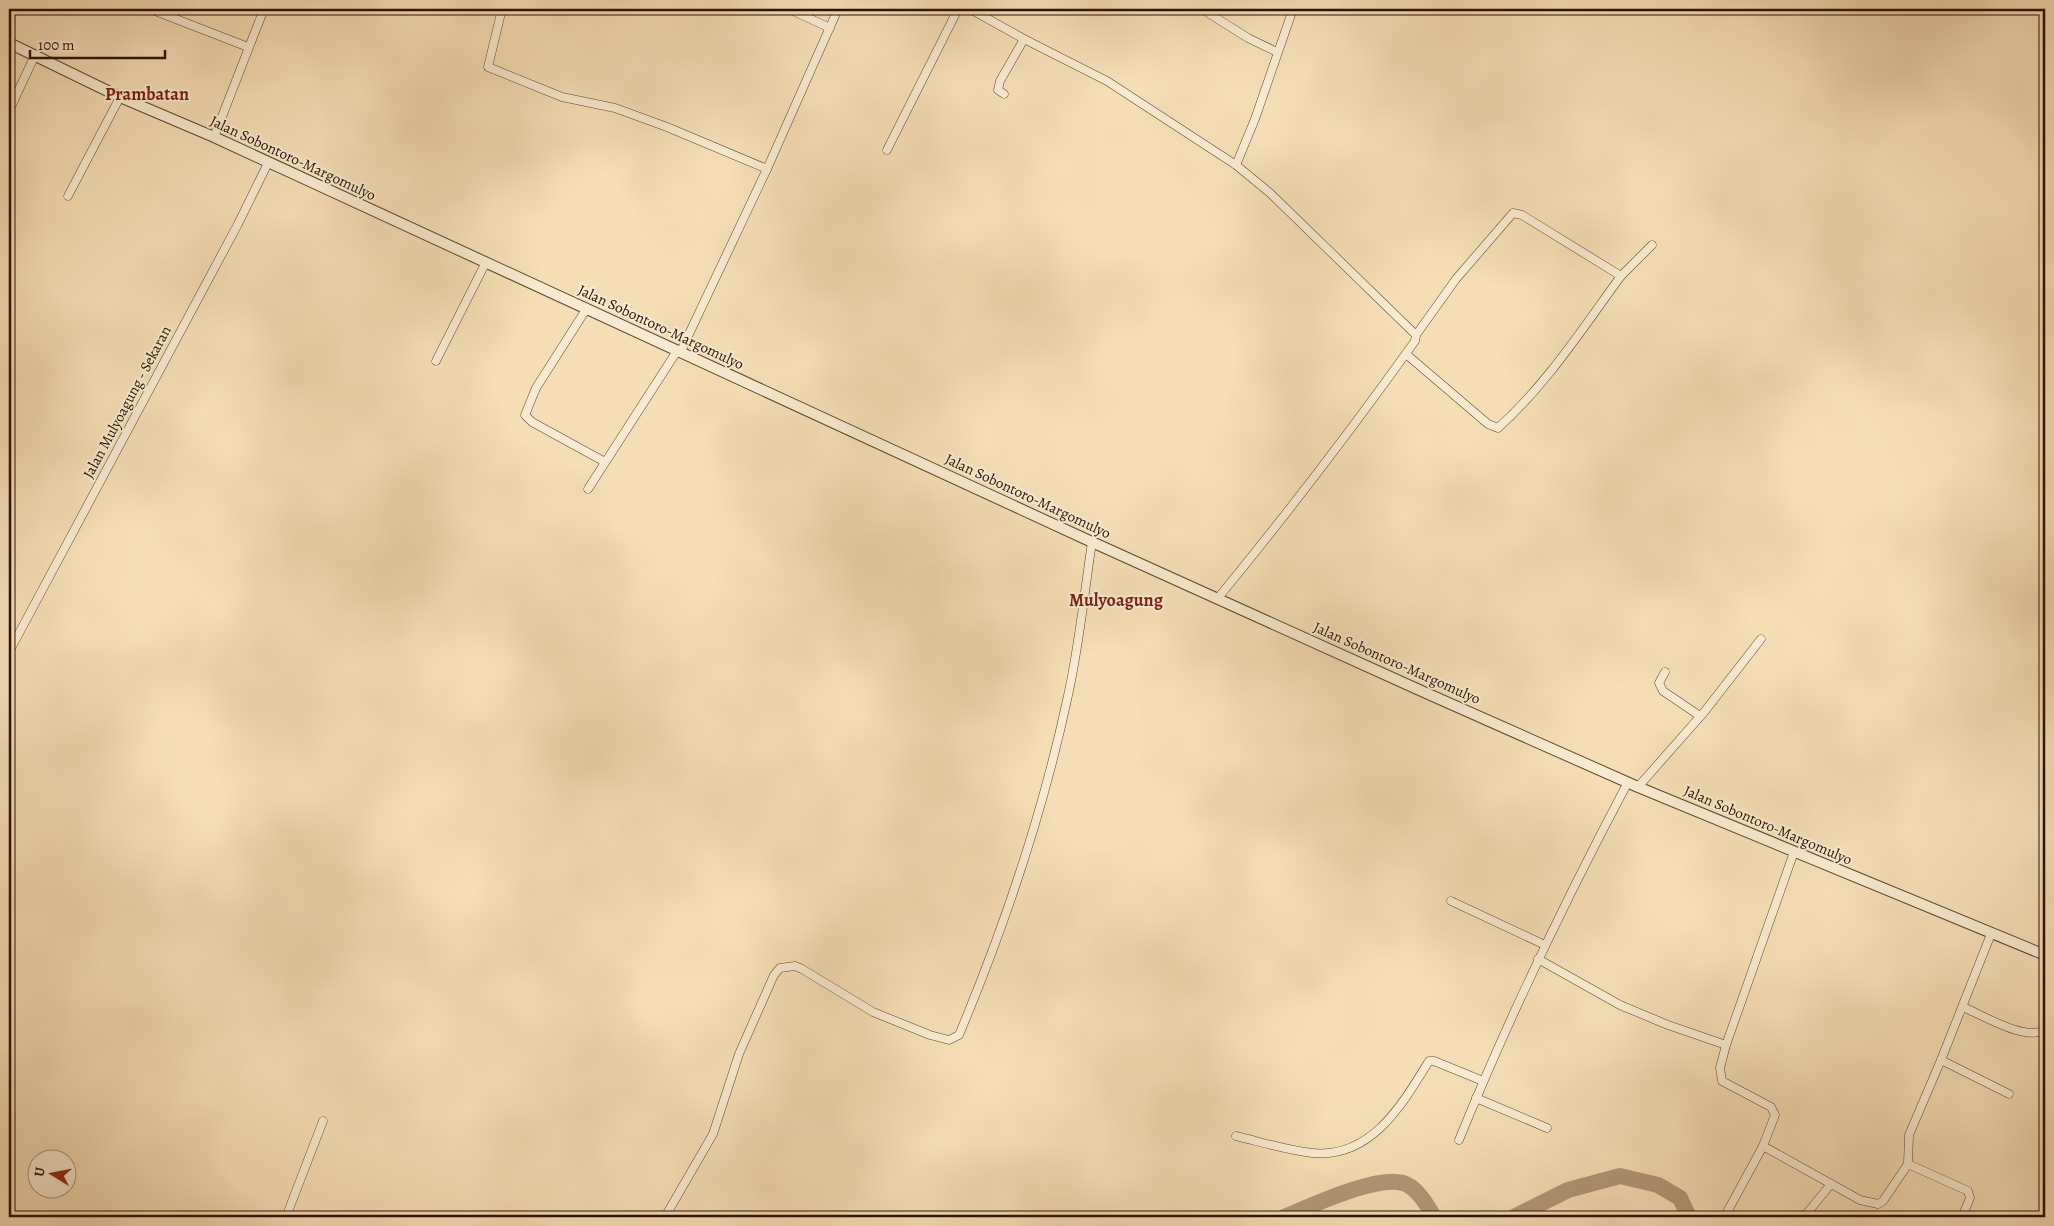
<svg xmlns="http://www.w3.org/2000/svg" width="2054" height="1226" font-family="Alegreya,serif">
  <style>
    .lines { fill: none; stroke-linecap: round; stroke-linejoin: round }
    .river { stroke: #b19878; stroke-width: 16 }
    .minor-casing { stroke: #60442e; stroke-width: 9 }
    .tertiary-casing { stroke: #60442e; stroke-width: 12 }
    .minor { stroke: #f8ead0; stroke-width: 8 }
    .tertiary { stroke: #f8ead0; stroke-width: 10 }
    .labels { text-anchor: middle; stroke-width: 4; stroke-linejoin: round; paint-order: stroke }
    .street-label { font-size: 15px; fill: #2e1000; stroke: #f8ead0 }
    .quarter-label { font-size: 18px; font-weight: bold; fill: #7a1f14; stroke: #f8ead0 }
  </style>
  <rect width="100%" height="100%" fill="#f5deb6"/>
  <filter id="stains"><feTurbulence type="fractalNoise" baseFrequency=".004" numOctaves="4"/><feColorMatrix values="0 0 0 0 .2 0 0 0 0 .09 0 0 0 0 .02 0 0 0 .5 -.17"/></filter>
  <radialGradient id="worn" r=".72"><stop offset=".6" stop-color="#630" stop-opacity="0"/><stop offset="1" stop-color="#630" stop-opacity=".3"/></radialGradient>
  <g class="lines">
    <g class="river">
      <path d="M1284 1217C1311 1206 1376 1175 1403 1183 1417 1187 1427 1205 1434 1217"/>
      <path d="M1514 1217 1568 1190 1620 1176 1658 1185 1680 1198 1689 1217"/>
    </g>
    <g class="minor-casing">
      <g id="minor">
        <path d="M150 9 248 47"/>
        <path d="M502 9 488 67 562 97 615 108 667 127 767 169"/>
        <path d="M789 9 830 28"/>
        <path d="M970 9 1024 39 1107 81 1236 165 1270 193 1416 335 1415 341C1352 429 1287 514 1218 598"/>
        <path d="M1202 9 1248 38 1277 52"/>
        <path d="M1004 94 998 90 1000 81 1024 39"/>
        <path d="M9 111 35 55"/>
        <path d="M214 137 264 9"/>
        <path d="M887 150 958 9"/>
        <path d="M1236 165 1255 119 1293 9"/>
        <path d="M68 196 120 97"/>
        <path d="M1621 276 1652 245"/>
        <path d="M587 308 536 388 525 415 532 422 605 462"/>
        <path d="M680 353 767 169 838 9"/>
        <path d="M1406 354 1488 424 1498 428C1547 384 1582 329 1621 276L1522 215 1513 213 1456 279 1416 335"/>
        <path d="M436 361 486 262"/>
        <path d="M588 489 677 351"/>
        <path d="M9 652 238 224 268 163"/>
        <path d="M1665 672 1659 683 1663 691 1700 716"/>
        <path d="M1638 787 1705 711 1761 639"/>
        <path d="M1451 901 1545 945"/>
        <path d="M1538 959 1620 1005 1668 1025 1726 1045"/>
        <path d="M1963 1007C1982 1015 2028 1043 2045 1029"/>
        <path d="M1941 1060 2009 1094"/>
        <path d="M1476 1098 1547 1128"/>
        <path d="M1236 1136C1261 1142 1286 1150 1312 1153 1371 1159 1402 1105 1429 1061H1434L1483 1081"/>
        <path d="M1459 1140C1509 1017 1566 899 1628 782"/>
        <path d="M1763 1146 1860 1200 1878 1204 1883 1201 1908 1164 1909 1135 1941 1060 1991 934"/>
        <path d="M1908 1164 1968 1191 1970 1198 1962 1217"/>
        <path d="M1725 1216 1763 1146 1775 1115 1771 1107 1722 1081 1720 1068 1726 1045 1794 852"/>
        <path d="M286 1217 323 1121"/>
        <path d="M665 1217 713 1134 739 1054 774 975 780 968 795 966 802 969 873 1012 930 1035 949 1040 959 1035C1003 930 1043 811 1067 700 1079 648 1084 595 1092 542"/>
        <path d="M1804 1217 1831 1184"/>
      </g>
    </g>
    <g class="tertiary-casing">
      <path id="tertiary" d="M9 43 120 97 214 137 1092 542 1426 693 1638 787 2045 955"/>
    </g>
    <use href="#minor" class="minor"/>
    <use href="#tertiary" class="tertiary"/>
  </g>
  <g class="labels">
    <g class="street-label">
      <text transform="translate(293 158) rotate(25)" y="5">Jalan Sobontoro-Margomulyo</text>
      <text transform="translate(661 327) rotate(25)" y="5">Jalan Sobontoro-Margomulyo</text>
      <text transform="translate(127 402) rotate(-62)" y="5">Jalan Mulyoagung - Sekaran</text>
      <text transform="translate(1028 496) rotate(25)" y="5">Jalan Sobontoro-Margomulyo</text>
      <text transform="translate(1397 663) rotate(24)" y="5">Jalan Sobontoro-Margomulyo</text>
      <text transform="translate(1768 825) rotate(23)" y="5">Jalan Sobontoro-Margomulyo</text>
    </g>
    <g class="quarter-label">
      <text x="147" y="100">Prambatan</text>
      <text x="1116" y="606">Mulyoagung</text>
    </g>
  </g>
  <rect width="2054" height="1226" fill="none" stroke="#f5deb6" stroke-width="30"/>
  <rect x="10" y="10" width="2034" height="1206" fill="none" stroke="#2e1000" stroke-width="2.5"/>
  <rect x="15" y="15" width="2024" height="1196" fill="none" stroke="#2e1000"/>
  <g transform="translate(52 1174) rotate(280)"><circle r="24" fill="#f8ead0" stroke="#a7937d"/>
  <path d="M0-4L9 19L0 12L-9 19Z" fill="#8f2418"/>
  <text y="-8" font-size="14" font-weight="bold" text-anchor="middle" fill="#2e1000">U</text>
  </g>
  <path d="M30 50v8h135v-8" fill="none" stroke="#2e1000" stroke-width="2.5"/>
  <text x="38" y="50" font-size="15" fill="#2e1000" stroke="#f8ead0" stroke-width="4" paint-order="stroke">100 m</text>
  <rect width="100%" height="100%" filter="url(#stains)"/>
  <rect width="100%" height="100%" fill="url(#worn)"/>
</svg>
